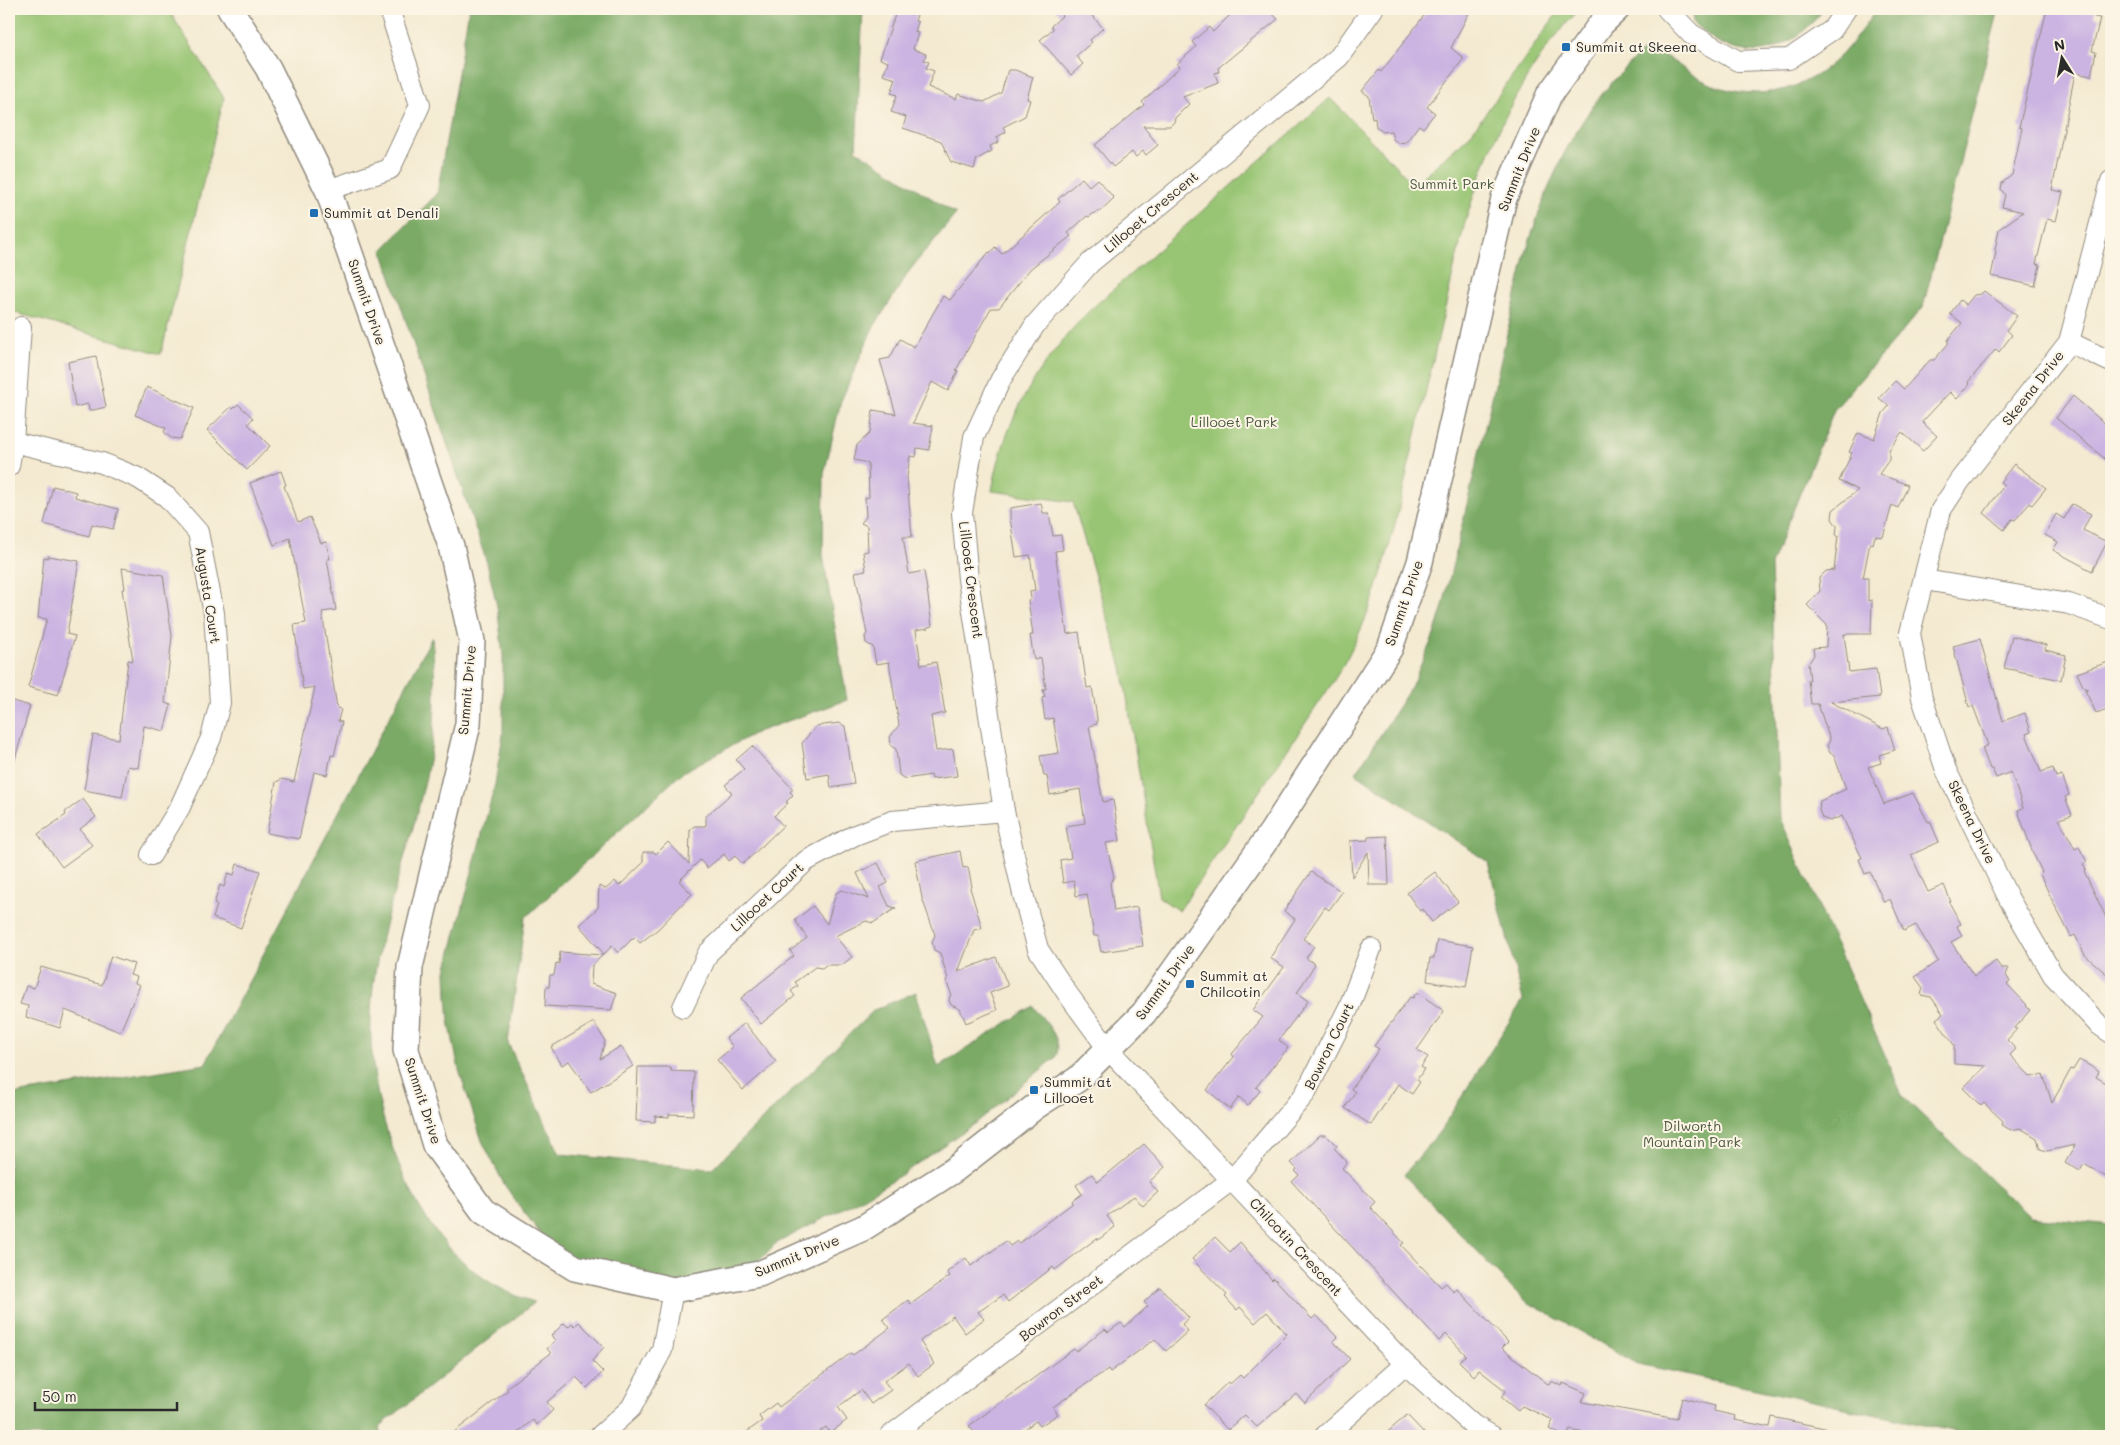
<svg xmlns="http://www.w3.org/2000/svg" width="2120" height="1445" font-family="Mali,sans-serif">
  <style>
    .green { fill: #98c573; stroke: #62784f }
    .forest { fill: #7aaa65; stroke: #526a48 }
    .building { fill: #cbb4e2 }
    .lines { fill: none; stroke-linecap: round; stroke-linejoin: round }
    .minor-casing { stroke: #908a7e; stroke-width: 22 }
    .tertiary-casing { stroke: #908a7e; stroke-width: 28 }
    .minor { stroke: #fff; stroke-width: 20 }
    .tertiary { stroke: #fff; stroke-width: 25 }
    .poi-dot { fill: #1f6fb2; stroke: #fcf5e5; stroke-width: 2 }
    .labels { text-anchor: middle; stroke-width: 4; stroke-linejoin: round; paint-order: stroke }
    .poi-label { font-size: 14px; fill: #2b2b2b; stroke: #fcf5e5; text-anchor: start }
    .street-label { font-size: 14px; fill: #2b2b2b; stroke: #fcf5e5 }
    .park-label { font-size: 14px; fill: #4c5941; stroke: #fcf5e5 }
  </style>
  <rect width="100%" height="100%" fill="#fcf5e5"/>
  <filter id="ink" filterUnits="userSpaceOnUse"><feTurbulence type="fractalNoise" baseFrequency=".02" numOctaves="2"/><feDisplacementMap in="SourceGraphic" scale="10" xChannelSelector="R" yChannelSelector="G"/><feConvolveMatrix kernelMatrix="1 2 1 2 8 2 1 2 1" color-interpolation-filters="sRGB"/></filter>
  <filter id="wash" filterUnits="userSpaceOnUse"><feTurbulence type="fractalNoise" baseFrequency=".0096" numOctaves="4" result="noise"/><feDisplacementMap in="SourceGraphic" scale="20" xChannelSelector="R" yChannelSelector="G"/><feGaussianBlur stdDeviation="1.12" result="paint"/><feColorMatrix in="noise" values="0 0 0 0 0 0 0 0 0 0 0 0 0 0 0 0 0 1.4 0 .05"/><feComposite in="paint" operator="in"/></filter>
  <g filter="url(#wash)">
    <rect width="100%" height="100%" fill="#f4ead1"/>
    <g class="green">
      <path d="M9 9H168L224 98 161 354 9 311Z"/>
      <path d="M1560 9H1580C1521 69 1488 146 1464 226 1447 300 1430 373 1413 447 1393 532 1379 611 1331 685L1179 911 1159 897 1122 667 1073 502 992 491C1005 416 1038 364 1090 310L1330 98 1414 185 1470 135Z"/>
    </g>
    <g class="forest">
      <path d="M469 9H863L856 150 956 214 910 270 872 330 841 401 824 474 823 555 847 700 757 732 683 772 525 918 508 1043 560 1154 712 1169 874 1010 916 992 938 1067 1033 1006C1043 1020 1066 1040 1055 1058L981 1119 901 1175 859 1200 775 1244 750 1271 674 1300 641 1297 607 1285 544 1238 517 1203 504 1184 482 1141 459 1070 449 1021 447 996 446 971 495 784 503 734V655L497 606 487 563 382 250 437 194Z"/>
      <path d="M1692 9H1824C1798 43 1761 65 1718 42 1709 37 1701 29 1693 23Z"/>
      <path d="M1877 9H1999L1923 307 1834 410 1771 565 1780 818 1903 1097 2030 1217 2111 1225V1436H1976L1638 1364 1522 1299 1404 1175 1440 1131 1523 1000 1488 862 1356 773 1411 687 1434 635 1443 606 1526 253C1546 185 1575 116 1628 66 1635 59 1642 48 1653 50 1661 51 1692 76 1704 81 1750 103 1801 94 1837 59 1852 45 1864 26 1877 9Z"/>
      <path d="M432 637C435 675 437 713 431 750 419 826 387 898 375 973 362 1053 380 1136 419 1206 445 1251 484 1288 535 1302L379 1427 381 1436H9V1095L205 1064Z"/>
    </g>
    <g id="blocks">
      <g class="building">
        <path d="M897 9H919L915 21 918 22 915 32 918 33 913 49 926 54 924 60 929 62 926 68 934 71 928 87 956 99 958 94 984 102 1001 93 1008 70H1015L1033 77 1027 99 1030 100 1025 116 1003 127 1006 132 997 137 999 142 990 146 992 151 977 159 974 169 951 162 941 141 903 128 906 117 891 112 897 95 891 93 896 79 883 75 888 62 880 59Z"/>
        <path d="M1055 9H1086L1103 28 1090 40 1092 42 1076 56 1083 64 1071 75 1040 40 1053 29 1051 26 1062 16Z"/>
        <path d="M1236 9H1267L1278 19 1218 68 1219 72 1215 73 1218 83 1183 97 1189 104 1175 118 1174 122 1170 126H1143L1158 145 1146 155 1143 151 1136 157 1132 152 1113 167 1095 145 1144 105 1142 102 1180 67 1177 64 1196 47 1192 42 1209 27 1213 32Z"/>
        <path d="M1429 9H1471L1451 48 1464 58 1427 107 1435 113 1423 128 1419 125 1406 142 1398 143 1393 139 1391 131 1383 132 1376 127 1375 118 1372 119 1369 96 1362 91 1379 70 1381 72Z"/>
        <path d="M2047 9H2095L2094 17 2100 18 2092 51 2096 52 2091 76 2075 73 2052 190 2063 192 2056 221 2047 219 2036 264 2040 265 2035 286 1991 276 1996 252 1995 250 1999 229 2023 212 2002 207 2005 195 2001 189 2002 183 2012 175 2022 128 2019 127Z"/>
        <path d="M1082 178 1089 186 1097 179 1114 198 1098 213 1097 211 1089 217 1087 216 1068 233 1071 236 1030 269 999 308H991L956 370 958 371 948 391 932 382 913 423 933 426 929 450 917 448 916 457 910 456 907 477 912 537H903L909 574 924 571 928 596 932 626 928 627V628L916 630 921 665 936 662 943 700 945 713 931 716 936 751 953 749 957 776 932 779 931 775 905 779 899 775 896 749 891 746 890 737 899 725 889 662 876 664 873 647 866 643 865 636 867 634 855 572 866 570 863 552 868 551 867 526 861 523 866 517 865 498 869 497 868 463 854 460 857 445 870 433 873 410 896 414 880 360 890 358 900 339 914 347 943 296 950 300 989 252 990 253 995 247 1002 254 1060 202 1058 199Z"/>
        <path d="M1984 291 2017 316 2007 330 2012 335 1999 352 1996 349 1968 382 1970 384 1957 399 1950 392 1922 422 1937 436 1923 451 1902 432 1889 450V460L1879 474 1908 485 1898 508 1892 505 1883 537 1875 536 1873 544 1870 543 1863 578H1868V601L1872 600 1871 634H1844L1849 672 1876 669 1880 697 1831 702 1883 729 1888 727 1895 750 1879 755 1881 763 1868 767 1884 804 1913 793 1928 822 1930 821 1939 842 1911 855 1928 892 1944 885 1951 902H1949L1961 924 1957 926 1962 936 1951 942 1974 976 1996 961 2001 968H2009L2006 975 2010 982 2007 984 2027 1005 2026 1006 2030 1010 2015 1028 2017 1029 2007 1040 2016 1049 2010 1055 2031 1077 2043 1074 2052 1103 2071 1069 2073 1070 2079 1060 2094 1068 2099 1072 2096 1077 2111 1086V1180L2084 1164 2080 1171 2065 1162 2075 1145 2047 1151 2040 1149 2037 1138 2020 1128 2011 1130 2001 1125 2003 1121 1984 1103 1981 1106 1963 1088 1986 1066 1954 1064V1045L1936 1019 1943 1014 1931 997 1921 995 1923 988 1915 977 1938 961 1916 925 1904 931 1890 899 1884 902 1870 872 1865 874 1859 859 1862 858 1842 816 1830 821 1822 818 1819 810 1820 801 1846 789 1834 755 1830 753 1827 746 1830 740 1818 704H1811L1808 680H1810L1808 664 1814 655 1813 648 1826 647 1827 625 1807 605 1820 591 1819 578 1826 571 1834 570 1838 536H1836L1837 526 1832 519 1833 510 1858 490 1839 481 1852 453 1849 452 1858 433 1874 439 1883 413 1889 406 1879 398 1895 381 1904 389 1930 360H1934L1948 344V340L1962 323 1950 314 1960 300 1966 305 1974 295 1981 294Z"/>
        <path d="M96 356 106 407 89 411 88 404 75 407 68 362Z"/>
        <path d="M147 387 194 408 180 439 171 438 164 432 166 428 135 415Z"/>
        <path d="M2073 396 2111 429V464L2056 418Z"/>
        <path d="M238 404 253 418 248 424 270 446 247 470 207 430 231 407 233 409Z"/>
        <path d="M2014 464 2046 488 2032 505 2030 503 2015 520 2012 519 2004 530 1984 513 2004 485 2000 482Z"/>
        <path d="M281 471 286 485 284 486 298 522 310 517 321 543 326 542 330 559H327L336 610 322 612 337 708 341 709 338 721 342 722 334 756 331 755 327 775 314 772 299 839 267 833 276 782 282 779 294 782 315 687 303 689 294 625 306 623 290 538 274 545 250 483Z"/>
        <path d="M53 486 76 492 75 497 118 509 113 529 92 524 89 536 44 524Z"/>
        <path d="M1041 503 1043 513H1049L1053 536 1061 535 1063 550 1055 551 1067 634 1079 632 1087 688 1092 687 1097 718V724L1089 726 1103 802 1113 800 1120 841 1106 843 1114 877 1110 883 1114 911 1137 907 1143 946 1101 952 1098 936H1094L1087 894 1076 896 1074 881 1063 883 1060 860 1071 858 1066 826 1085 823 1080 789 1050 795 1047 776H1044L1040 756 1059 753 1053 718 1045 720 1042 698 1045 697 1043 689H1046L1041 658 1034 660 1030 635H1033L1028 600 1031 599 1030 591 1035 590 1030 555 1016 557 1010 518V508Z"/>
        <path d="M2072 504 2091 514 2083 530 2107 542 2092 571 2053 550 2058 542 2045 535 2056 514 2064 519Z"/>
        <path d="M48 556 79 561 67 634 75 636 58 695 28 687 47 619 38 618 44 557 48 558Z"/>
        <path d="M122 568 163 575 172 636 165 703 171 705 164 731 144 726 138 768 128 766 122 797 84 790 93 735 119 739 128 660 133 661 122 589H125Z"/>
        <path d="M2012 636 2046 645 2045 650 2066 655 2061 680 2004 668Z"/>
        <path d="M1980 639 2003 721 2025 713 2031 732 2026 734 2041 772 2053 768 2056 777 2062 775 2069 795 2065 797 2072 815 2059 819 2075 849 2079 847 2087 862 2083 864 2086 870 2084 871 2111 928V978L2085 955 2075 935 2071 937 2051 898 2040 874 2042 872 2033 853 2021 820 2018 810 2023 808 2011 772 1996 778 1992 769H1990L1982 748 1988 745 1973 706 1969 707 1953 646Z"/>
        <path d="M2111 661V708L2096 713 2085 690 2088 689 2084 688 2077 673Z"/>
        <path d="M9 700 30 706 13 766H9Z"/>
        <path d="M839 723 845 726 854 784 831 788 829 774 807 778 802 743 816 726Z"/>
        <path d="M752 746 793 789 790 792 793 795 786 802 788 803 774 816 783 826 743 864 735 856 729 861 724 854 707 868 700 860 679 881 692 894 658 929 640 943 634 937 618 953 612 946 604 954 579 925 598 908 599 886 606 889 615 881 619 886 643 863V852H654L656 854 668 842 689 864 690 830 694 826H706V816L732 793 725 785 744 769 736 760Z"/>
        <path d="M83 799 96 817 80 829 92 845 62 867 38 834 66 815 65 812Z"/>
        <path d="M1387 836 1389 885H1369L1368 852 1352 877 1350 841 1368 840V837Z"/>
        <path d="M960 851 963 868 968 867 972 887 970 888 982 928 974 930 958 972 996 957 1008 986 990 993 997 1010 966 1023 960 1009 951 1005 949 1000 951 993 946 980 948 979 940 953 934 950 932 942 935 935 922 898 915 861Z"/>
        <path d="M878 863 888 883 880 887 889 906 896 908 873 923 866 921 835 936 852 957 842 965H826L822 968 815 967 795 982 798 986 791 991 795 996 761 1024 741 998 794 956 790 951 807 938 795 920 813 906 827 924 836 893 842 890 869 899 857 873Z"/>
        <path d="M237 864 260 871 241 928 213 918 217 905 214 904 220 885 224 887 228 873 234 875Z"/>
        <path d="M1311 872 1342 892 1329 910 1325 907 1303 939 1314 946 1306 958 1315 964 1297 993 1308 1001 1279 1040 1288 1048 1256 1087 1260 1091 1248 1105 1239 1097 1230 1109 1207 1090 1234 1057 1232 1054 1263 1017 1253 1010 1284 967 1270 958 1295 919 1284 911Z"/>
        <path d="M1435 872 1458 902 1432 922 1422 909 1420 911 1407 893Z"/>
        <path d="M1437 940 1473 946 1466 987 1427 981 1430 958H1434Z"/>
        <path d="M560 952 603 955 592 965 591 984 617 993 611 1010 545 1006 546 987H549L550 975H554L556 963 559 964Z"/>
        <path d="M111 956 134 964 130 975 137 977 135 983 140 985 120 1032 65 1010 60 1028 26 1017 28 1006 20 1004 26 986 34 988 41 967 102 985Z"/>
        <path d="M1417 992 1444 1011 1417 1050 1428 1057 1421 1067 1424 1069 1417 1080 1420 1082 1412 1094 1398 1084 1371 1125 1345 1108 1355 1092 1351 1089 1379 1049 1374 1046 1410 997 1413 998Z"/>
        <path d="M594 1022 605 1041 600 1059 621 1046 633 1066 591 1092 569 1061 562 1065 551 1047Z"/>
        <path d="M745 1023 776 1062 743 1090 717 1060 733 1047 726 1038Z"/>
        <path d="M638 1067H671V1071L694 1072 693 1115 669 1114V1117L655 1116V1122L636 1121Z"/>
        <path d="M1320 1135H1326L1337 1146 1334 1148 1347 1162 1342 1168 1375 1202 1370 1207 1404 1243 1401 1245 1441 1287 1446 1283 1454 1292 1457 1289 1508 1342 1502 1348 1549 1385 1551 1381 1562 1386 1563 1383 1586 1393 1582 1402 1677 1419 1682 1398 1715 1406 1714 1411 1736 1416 1735 1420 1770 1427 1772 1417 1829 1429V1436H1599L1570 1430 1567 1436H1564L1549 1429 1553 1420 1522 1406 1518 1411 1501 1397 1506 1391 1479 1370 1474 1376 1459 1361 1466 1355 1446 1334 1439 1341 1292 1182 1299 1175 1295 1171 1297 1169 1291 1163Z"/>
        <path d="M1144 1144 1165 1167 1149 1182 1158 1192 1143 1206 1134 1196 1107 1216 1115 1227 1098 1240 1097 1238 1055 1270 1053 1267 1008 1302 1003 1295 978 1312 984 1319 965 1333 953 1316 920 1341 934 1364 918 1376 909 1363 884 1381 891 1390 871 1404 861 1390 838 1407 847 1420 830 1433 826 1427 813 1436H741L762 1421 759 1416 776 1403 779 1407 851 1353 853 1355 890 1328 883 1319 908 1300 911 1304 950 1276 947 1272 966 1258 971 1266 1006 1241 1010 1246 1017 1241 1019 1243 1073 1203 1072 1201 1082 1194 1076 1185 1092 1174 1098 1182Z"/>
        <path d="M1215 1237 1230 1252 1240 1242 1272 1280 1274 1278 1312 1319 1316 1315 1337 1337 1333 1341 1350 1359 1305 1403 1296 1394 1257 1427 1245 1415 1228 1430 1204 1405 1228 1382 1230 1384 1240 1375 1243 1378 1287 1334 1267 1312 1255 1323 1240 1307 1237 1310 1225 1297 1227 1295 1192 1259Z"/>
        <path d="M1160 1287 1189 1318 1182 1324 1188 1331 1166 1351 1155 1339 1110 1372 1108 1369 1053 1407 1058 1414 1040 1426 1036 1421 1015 1436H977L969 1426 1046 1369 1074 1349 1076 1351 1105 1329 1108 1332 1121 1323 1125 1327 1148 1306 1144 1302Z"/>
        <path d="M579 1322 604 1347 592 1361 603 1372 587 1388 576 1377 547 1402 553 1410 537 1425 533 1420 513 1436H449L508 1390 506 1388 551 1353 547 1349 555 1340 551 1336 564 1323 568 1327 572 1323 575 1326Z"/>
        <path d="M1407 1415 1427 1436H1383Z"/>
      </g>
    </g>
  </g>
  <g filter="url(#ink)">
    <use href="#blocks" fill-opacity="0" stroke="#908a7e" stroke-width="1"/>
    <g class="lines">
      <g class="minor-casing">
        <g id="minor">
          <path d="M1373 9 1339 57 1090 263 1035 325 1001 379 974 437 962 513 968 579 1004 811 1023 894 1038 949 1067 993 1108 1049 1405 1364 1473 1425 1492 1436"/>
          <path d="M1667 9 1691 34 1738 61 1789 59 1832 30 1846 9"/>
          <path d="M2111 181 2069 342 1960 481 1941 510 1910 633 1922 698 1946 770 2009 899 2053 975 2098 1024 2111 1033"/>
          <path d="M328 190 390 169 420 105 389 9"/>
          <path d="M2069 342 2111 362"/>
          <path d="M13 442 102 463 138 478 167 497 198 532 214 613 220 703 211 738 180 807 151 855"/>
          <path d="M9 466 13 442 21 327"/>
          <path d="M1924 580 2069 604 2111 619"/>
          <path d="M683 1007 708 953 806 861 855 835 892 821 1004 811"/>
          <path d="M600 1436 631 1408 662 1350 673 1290"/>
          <path d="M890 1436 1233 1179 1305 1094 1349 1007 1371 949"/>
          <path d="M1325 1436 1405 1364"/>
        </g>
      </g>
      <g class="tertiary-casing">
        <path id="tertiary" d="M230 9 268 68 328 190 451 546 472 641 468 724 410 967 406 1050 435 1145 483 1211 575 1268 673 1290 759 1274 863 1228 954 1170 1036 1106 1078 1079 1144 1013 1271 833 1390 648 1420 562 1504 198 1549 95 1601 24 1617 9"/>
      </g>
      <use href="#minor" class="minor"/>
      <use href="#tertiary" class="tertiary"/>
    </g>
  </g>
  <g class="poi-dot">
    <rect x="1561" y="42" width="10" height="10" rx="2.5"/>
    <rect x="309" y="208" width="10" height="10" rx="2.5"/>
    <rect x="1185" y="979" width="10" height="10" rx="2.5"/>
    <rect x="1029" y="1085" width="10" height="10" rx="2.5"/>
  </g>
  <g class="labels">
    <g class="poi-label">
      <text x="1576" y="52">Summit at Skeena</text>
      <text x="324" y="218">Summit at Denali</text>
      <text x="1200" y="981">Summit at<tspan x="1200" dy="16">Chilcotin</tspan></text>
      <text x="1044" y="1087">Summit at<tspan x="1044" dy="16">Lillooet</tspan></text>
    </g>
    <g class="street-label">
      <text transform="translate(1519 169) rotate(-68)" y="5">Summit Drive</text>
      <text transform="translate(1151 212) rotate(-40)" y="5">Lillooet Crescent</text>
      <text transform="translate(367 302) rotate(71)" y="5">Summit Drive</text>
      <text transform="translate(2033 388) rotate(-52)" y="5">Skeena Drive</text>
      <text transform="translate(971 580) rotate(83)" y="5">Lillooet Crescent</text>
      <text transform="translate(208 595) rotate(81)" y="5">Augusta Court</text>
      <text transform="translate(1404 603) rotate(-71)" y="5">Summit Drive</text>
      <text transform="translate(467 690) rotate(-85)" y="5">Summit Drive</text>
      <text transform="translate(1972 822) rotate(64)" y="5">Skeena Drive</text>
      <text transform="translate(767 897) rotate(-43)" y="5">Lillooet Court</text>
      <text transform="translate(1165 982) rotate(-54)" y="5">Summit Drive</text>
      <text transform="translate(1329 1046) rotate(-64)" y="5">Bowron Court</text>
      <text transform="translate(423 1101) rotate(72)" y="5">Summit Drive</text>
      <text transform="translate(1296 1247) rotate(47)" y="5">Chilcotin Crescent</text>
      <text transform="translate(797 1256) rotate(-22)" y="5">Summit Drive</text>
      <text transform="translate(1061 1308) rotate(-37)" y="5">Bowron Street</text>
    </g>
    <g class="park-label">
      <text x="1452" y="189">Summit Park</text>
      <text x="1234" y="427">Lillooet Park</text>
      <text x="1692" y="1131">Dilworth<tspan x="1692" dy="16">Mountain Park</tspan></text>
    </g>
  </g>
  <rect width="2120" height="1445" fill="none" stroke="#fcf5e5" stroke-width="30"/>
  <g transform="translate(2062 58) rotate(349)" stroke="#fcf5e5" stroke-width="4" paint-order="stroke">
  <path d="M0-4L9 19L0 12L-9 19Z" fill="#2b2b2b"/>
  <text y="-8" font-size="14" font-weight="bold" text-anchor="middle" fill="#2b2b2b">N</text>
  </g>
  <path d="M35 1402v8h142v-8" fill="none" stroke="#2b2b2b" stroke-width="2.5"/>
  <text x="42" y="1402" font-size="15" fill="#2b2b2b" stroke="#fcf5e5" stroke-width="4" paint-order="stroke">50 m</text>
</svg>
